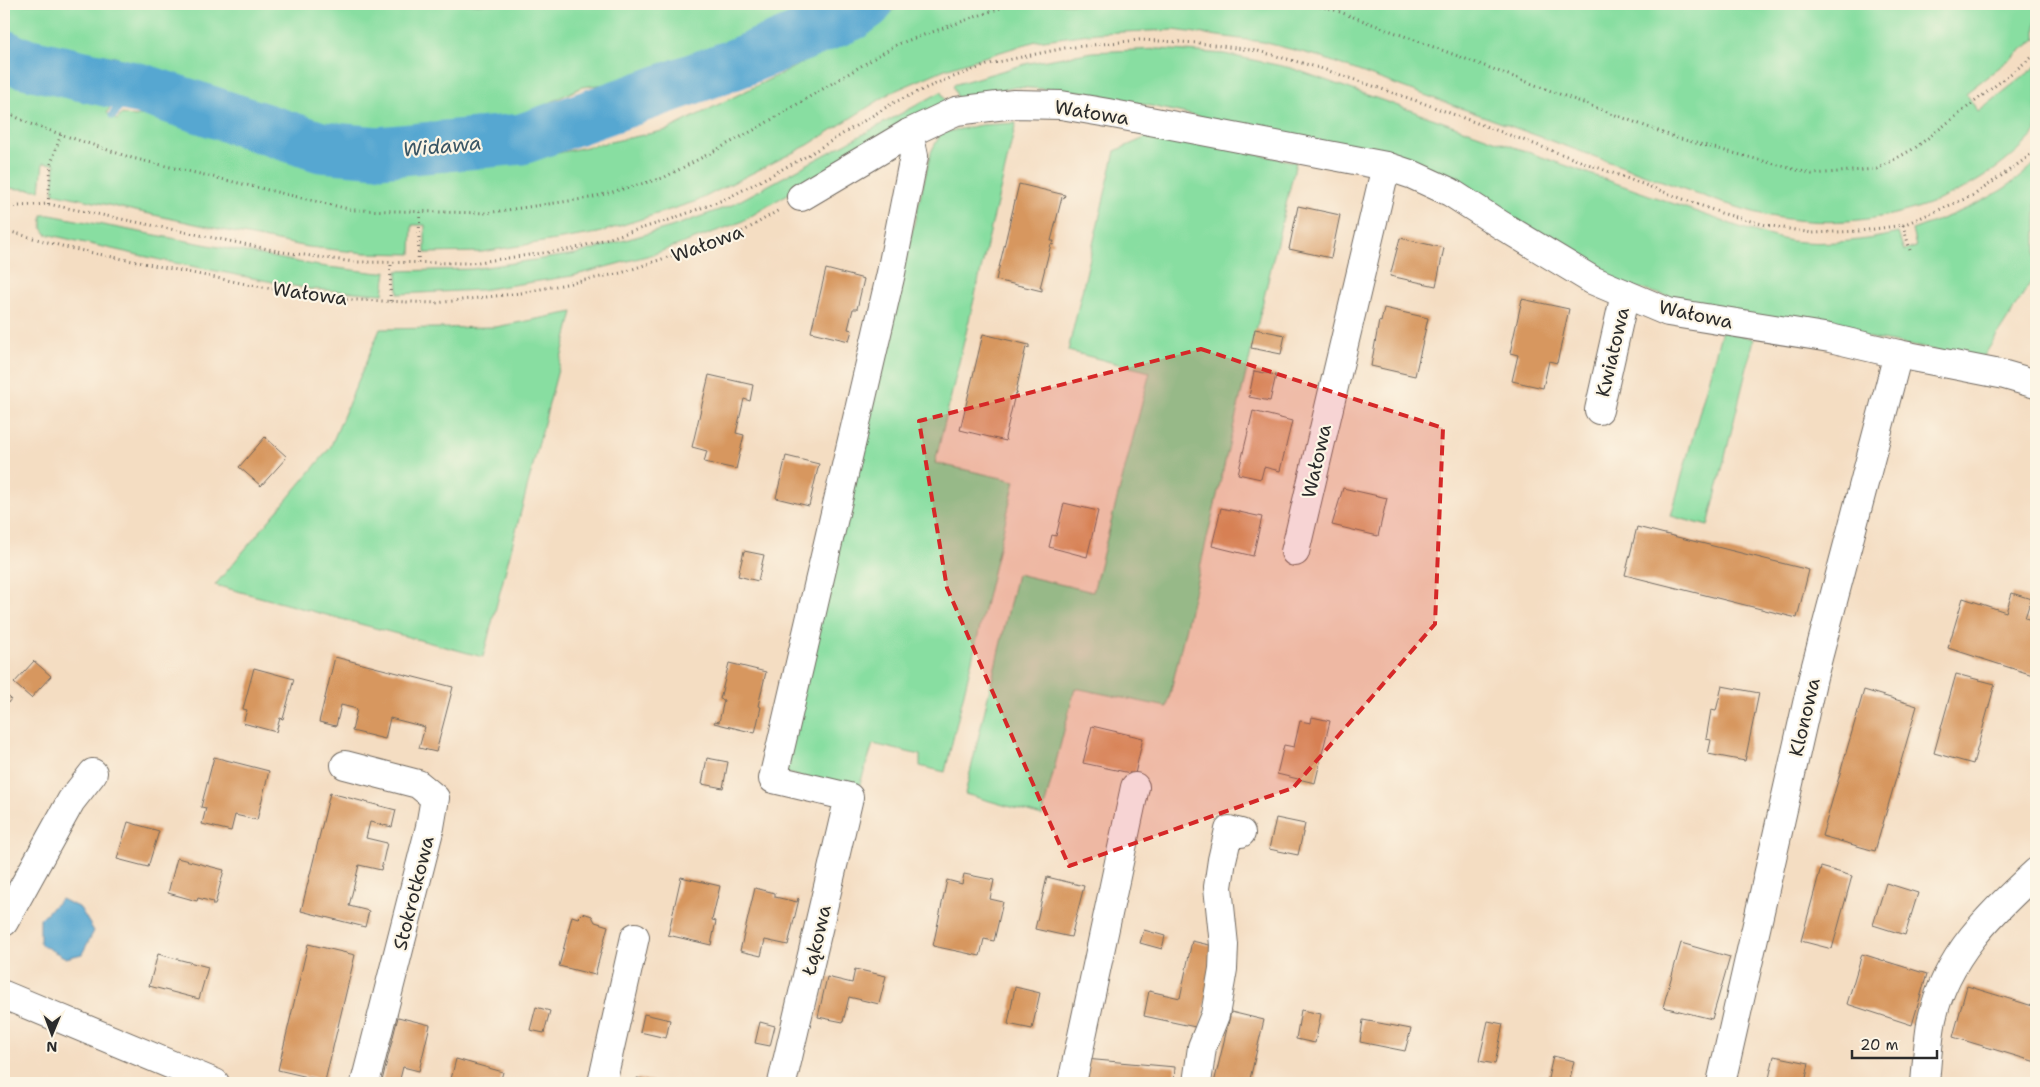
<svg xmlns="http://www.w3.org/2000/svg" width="2040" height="1087" font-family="'Shantell Sans',sans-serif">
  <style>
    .green { fill: #88dea1; stroke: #5a8466 }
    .water { fill: #56a7d1; stroke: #40697e }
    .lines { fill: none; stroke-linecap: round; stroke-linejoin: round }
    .stream { stroke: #56a7d1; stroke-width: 9 }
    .river { stroke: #56a7d1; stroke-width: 51 }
    .building { fill: #d7975f }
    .minor-casing { stroke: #716960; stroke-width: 30 }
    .path { stroke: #716960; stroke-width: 3; stroke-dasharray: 1 4; stroke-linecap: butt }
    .minor { stroke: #fff; stroke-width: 28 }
    .marked { fill: #d62828; fill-opacity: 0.2; stroke: #d62828; stroke-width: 4; stroke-dasharray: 10 6; stroke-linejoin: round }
    .labels { text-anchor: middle; stroke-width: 4.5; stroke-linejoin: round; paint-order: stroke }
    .street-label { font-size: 19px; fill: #2b2b2b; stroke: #fcf5e5 }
    .water-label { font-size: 20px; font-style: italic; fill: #3a5665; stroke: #fcf5e5 }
  </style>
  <rect width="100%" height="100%" fill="#fcf5e5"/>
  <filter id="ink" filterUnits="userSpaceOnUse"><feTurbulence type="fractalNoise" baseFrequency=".02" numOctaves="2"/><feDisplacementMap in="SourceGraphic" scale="10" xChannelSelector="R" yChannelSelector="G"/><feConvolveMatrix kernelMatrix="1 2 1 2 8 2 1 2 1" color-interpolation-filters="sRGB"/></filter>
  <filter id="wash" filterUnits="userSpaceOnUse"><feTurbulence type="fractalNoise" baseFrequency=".0096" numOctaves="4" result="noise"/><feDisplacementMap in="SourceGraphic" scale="20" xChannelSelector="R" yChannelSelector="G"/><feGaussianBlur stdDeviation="1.12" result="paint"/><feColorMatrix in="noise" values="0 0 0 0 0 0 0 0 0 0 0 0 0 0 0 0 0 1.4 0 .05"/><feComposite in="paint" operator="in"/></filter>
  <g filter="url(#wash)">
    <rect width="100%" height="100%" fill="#f4ddc2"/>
    <g class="green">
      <path d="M4 4H830L670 76 582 87 512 121 446 131 359 137 115 57 24 41 4 31Z"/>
      <path d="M901 4H2036V39L1966 93 1978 112 2036 66V132C1973 204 1869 234 1775 217 1757 214 1738 207 1720 202L1317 56 1263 42 1174 30 1096 33 1036 41 945 69 892 92 808 145 697 201 598 233 482 252 425 253V225H412L411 254 365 253 308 247 237 233 53 193 55 164 43 163 40 190 4 188V78L112 104 107 113 117 120 122 114 135 117 154 112 303 164 371 174 445 170 558 153 667 130 861 34Z"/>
      <path d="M1159 49 1224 54 1291 68 1742 228C1758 232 1775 238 1791 241 1824 245 1866 241 1898 233L1904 251 1916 247 1912 230C1956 214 2003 197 2036 162V274L1982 359 1710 308 1616 282 1380 156 1087 92 1016 87 958 100 953 85 1029 63 1093 52Z"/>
      <path d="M941 92 948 106 869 145 741 222 654 254 572 276 480 290 398 294 397 271 472 269 576 254 671 227 730 206Z"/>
      <path d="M1016 123 935 463 1015 481 945 772 920 766V755L873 744 857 793 783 772 931 152 941 133 981 125Z"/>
      <path d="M1154 134 1296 162 1167 707 1075 688 1042 816 965 794 1017 574 1093 592 1150 372 1068 351 1115 151Z"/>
      <path d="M42 215H50L319 266 379 273 386 271 383 294 309 289 165 261 46 234 42 228Z"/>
      <path d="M573 312 483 657 215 585 330 448 380 329 496 327Z"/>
      <path d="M1722 330 1754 339 1708 526 1671 516Z"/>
    </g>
    <path class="water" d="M61 899 80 908 94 931 82 954 66 958 40 944V919Z"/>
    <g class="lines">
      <path class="stream" d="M113 115 133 87"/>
      <path class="river" d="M4 55 16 61 142 89 321 147 379 152 522 139 735 64 852 15 867 4"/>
    </g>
    <g id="blocks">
      <g class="building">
        <path d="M1019 184 1065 195 1064 198 1062 197 1051 241H1054L1053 245 1051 244 1040 288H1042V291L996 280Z"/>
        <path d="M1298 206 1340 215 1331 258 1289 249Z"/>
        <path d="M1400 238 1444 248 1436 286 1390 276Z"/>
        <path d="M826 269 864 279 857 309H853L848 329 852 330 849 341 811 332Z"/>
        <path d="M1522 299 1569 309 1557 363 1549 361 1543 388 1512 381 1518 355 1510 353Z"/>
        <path d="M1384 308 1428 318 1415 376 1371 366 1379 321 1381 322Z"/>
        <path d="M1255 329 1285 335 1281 354 1251 348Z"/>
        <path d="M983 334 1029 345V348L1026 347 1016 391 1018 393 1015 394 1005 438 1006 441 960 430Z"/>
        <path d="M1254 371 1276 375 1270 401 1249 397Z"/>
        <path d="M709 375 753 385 750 401 744 399 736 433 744 435 736 469 704 462 707 451 692 447Z"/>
        <path d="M1253 411 1292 421 1280 471 1264 467 1261 479 1238 474Z"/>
        <path d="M265 437 287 457 261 486 239 467Z"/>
        <path d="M786 456 819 464 809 506 776 498Z"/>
        <path d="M1343 488 1387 498 1378 536 1332 525Z"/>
        <path d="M1064 503 1098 511 1087 557 1049 547 1052 535 1056 536Z"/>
        <path d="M1221 508 1262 517 1253 556 1212 546Z"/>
        <path d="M1637 527 1809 570 1797 618 1625 575Z"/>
        <path d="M744 551 764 555 758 581 738 576Z"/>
        <path d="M2012 593 2031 599 2025 618 2036 621V676L1948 648 1963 598 2006 612Z"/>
        <path d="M335 657 453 687 436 752 419 748 425 727 390 718 385 739 352 731 357 709 341 705 336 726 319 722Z"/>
        <path d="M34 661 51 676 31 698 14 683Z"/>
        <path d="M729 663 766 672 758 706 761 707 755 733 714 723 715 721 719 722 724 700 720 699Z"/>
        <path d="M254 668 294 679 283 719 280 718 276 732 243 723 247 710 243 709Z"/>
        <path d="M1956 674 1995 684 1973 764 1934 753Z"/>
        <path d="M1722 686 1759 693 1745 761 1708 754 1711 740 1706 739 1711 710 1716 711Z"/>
        <path d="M1864 690 1917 706 1875 851 1822 836Z"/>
        <path d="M4 693 11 699 4 708Z"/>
        <path d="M1312 717 1330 721 1315 783 1277 774 1284 745 1294 747 1300 721 1311 723Z"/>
        <path d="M1092 726 1143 738 1135 774 1083 763Z"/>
        <path d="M214 757 269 771 257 820 235 815 231 831 202 824 206 808 201 807Z"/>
        <path d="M707 758 728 762 723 788 702 784Z"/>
        <path d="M330 793 396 810 392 827 370 822 366 838 387 843 381 870 359 865 349 906 369 911 365 927 301 911Z"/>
        <path d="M1276 818 1305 824 1298 855 1269 849Z"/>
        <path d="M128 822 159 831 148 867 117 859Z"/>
        <path d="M177 858 224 870 215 905H212L213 902 198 898 197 901 168 893Z"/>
        <path d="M1821 867 1852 876 1832 949 1801 941Z"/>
        <path d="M964 874 994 880 990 899 1003 902 994 941 984 939 980 956 933 946 947 880 962 884Z"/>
        <path d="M681 877 720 886 712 920 716 921 711 945 668 935Z"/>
        <path d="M1047 877 1084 886 1071 937 1035 929Z"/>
        <path d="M1886 883 1918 893 1905 935 1873 925Z"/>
        <path d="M755 888 775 893V897L797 902 798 898 799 899 788 945 765 940 761 956 740 951Z"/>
        <path d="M583 913 592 916 595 922 608 926 595 975 559 966 572 916 578 918Z"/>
        <path d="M1144 930 1165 936 1162 949 1140 943Z"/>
        <path d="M1192 941 1218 947 1200 1028 1144 1016 1149 991 1180 998Z"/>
        <path d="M1681 943 1730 957 1712 1019 1663 1007Z"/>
        <path d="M308 944 355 955 325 1081 278 1070Z"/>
        <path d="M158 954 208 967 199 999 149 986Z"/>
        <path d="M1862 954 1927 974 1912 1025 1847 1004Z"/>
        <path d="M855 969 886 976 879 1004 849 997 843 1022 818 1017 827 977 852 983Z"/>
        <path d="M1967 986 2036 1007V1062L1953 1037Z"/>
        <path d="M1015 987 1040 993 1032 1029 1008 1024Z"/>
        <path d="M536 1007 550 1011 544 1033 530 1030Z"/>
        <path d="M1301 1010 1321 1014 1315 1043 1296 1039Z"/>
        <path d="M1231 1012 1264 1020 1249 1083H1214Z"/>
        <path d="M644 1014 670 1020 666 1038 640 1032Z"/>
        <path d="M398 1017 430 1025 419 1071 403 1067 399 1083H389L382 1081Z"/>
        <path d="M1363 1020 1411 1029 1405 1051 1360 1042Z"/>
        <path d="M1488 1021 1503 1024 1495 1064 1479 1061Z"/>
        <path d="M760 1022 775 1026 770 1046 755 1043Z"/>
        <path d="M1553 1056 1574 1061 1569 1083H1547Z"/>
        <path d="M1774 1056 1809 1063 1805 1083H1768Z"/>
        <path d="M456 1059 503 1072 500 1083H450Z"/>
        <path d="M1085 1059 1175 1067 1174 1083H1082Z"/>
        <path d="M637 1078 658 1082V1083H636Z"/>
      </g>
    </g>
  </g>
  <g filter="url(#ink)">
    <use href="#blocks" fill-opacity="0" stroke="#716960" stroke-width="1"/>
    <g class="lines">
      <g class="minor-casing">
        <g id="minor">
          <path d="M801 197 909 133 956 111 1014 104 1061 105 1108 113 1386 166"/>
          <path d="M1599 410 1625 294"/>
          <path d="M1295 552 1386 166 1413 175 1450 192 1501 225 1592 280 1668 312 1830 338 1898 354 2005 375 2036 384"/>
          <path d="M345 765 418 784 435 798 430 827 365 1083"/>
          <path d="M4 922 71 801 93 773"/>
          <path d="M4 995 215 1083"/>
          <path d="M602 1083 635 937"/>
          <path d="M782 1083 849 797 773 779 891 273 914 156 909 133"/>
          <path d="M1072 1083 1135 787"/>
          <path d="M1197 1083 1202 1047 1215 1015 1223 969 1224 945 1218 887 1222 860 1229 830 1241 833"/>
          <path d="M1721 1083 1813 677 1898 354"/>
          <path d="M1925 1083C1927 1062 1928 1039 1932 1019 1946 956 1991 913 2036 872"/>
        </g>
      </g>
      <g class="path">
        <path d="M1305 4 1332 9 1677 138 1812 174 1877 169 1915 148 2036 54"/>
        <path d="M4 111 30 124 132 158 353 210 486 213 590 198 663 178 754 130 898 44 1012 4"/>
        <path d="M48 204 51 164 61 134"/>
        <path d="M4 207 48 204 283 252 354 262 471 263 573 249 669 220 728 198 805 157 893 103 942 81 993 63 1065 48 1139 40 1199 43 1258 51 1320 68 1420 102 1721 213 1766 225 1812 233 1860 231 1903 225 1974 195 2028 157 2036 147"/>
        <path d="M1903 225 1910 250"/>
        <path d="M4 230 69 248 251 285 329 299 436 303 521 293 621 273 744 231 779 210"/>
        <path d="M418 263 420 211"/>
        <path d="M390 301 391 262"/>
      </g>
      <use href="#minor" class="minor"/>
    </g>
  </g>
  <path class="marked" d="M1201 349 1443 428 1435 624 1293 788 1069 866 947 588 919 421Z"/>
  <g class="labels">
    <g class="street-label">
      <text transform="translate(1092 112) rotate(9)" y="7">Wałowa</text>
      <text transform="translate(707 243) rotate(-20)" y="7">Wałowa</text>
      <text transform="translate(310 293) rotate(8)" y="7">Wałowa</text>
      <text transform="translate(1696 314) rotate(12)" y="7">Wałowa</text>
      <text transform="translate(1612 352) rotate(-77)" y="7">Kwiatowa</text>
      <text transform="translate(1316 461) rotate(-77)" y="7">Wałowa</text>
      <text transform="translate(1804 717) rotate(-77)" y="7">Klonowa</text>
      <text transform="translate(413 893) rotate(-76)" y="7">Stokrotkowa</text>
      <text transform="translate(816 940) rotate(-77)" y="7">Łąkowa</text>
    </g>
    <g class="water-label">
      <text transform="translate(442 146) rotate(-5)" y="7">Widawa</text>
    </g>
  </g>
  <rect width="2040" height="1087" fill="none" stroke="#fcf5e5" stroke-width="20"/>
  <g transform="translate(52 1034) rotate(181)" stroke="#fcf5e5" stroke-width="4" paint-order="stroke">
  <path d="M0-4L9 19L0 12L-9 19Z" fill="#2b2b2b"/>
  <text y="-8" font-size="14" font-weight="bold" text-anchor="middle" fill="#2b2b2b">N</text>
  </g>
  <path d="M1852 1050v8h85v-8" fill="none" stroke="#2b2b2b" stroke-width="2.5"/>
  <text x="1860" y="1050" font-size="15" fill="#2b2b2b" stroke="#fcf5e5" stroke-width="4" paint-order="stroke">20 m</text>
</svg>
